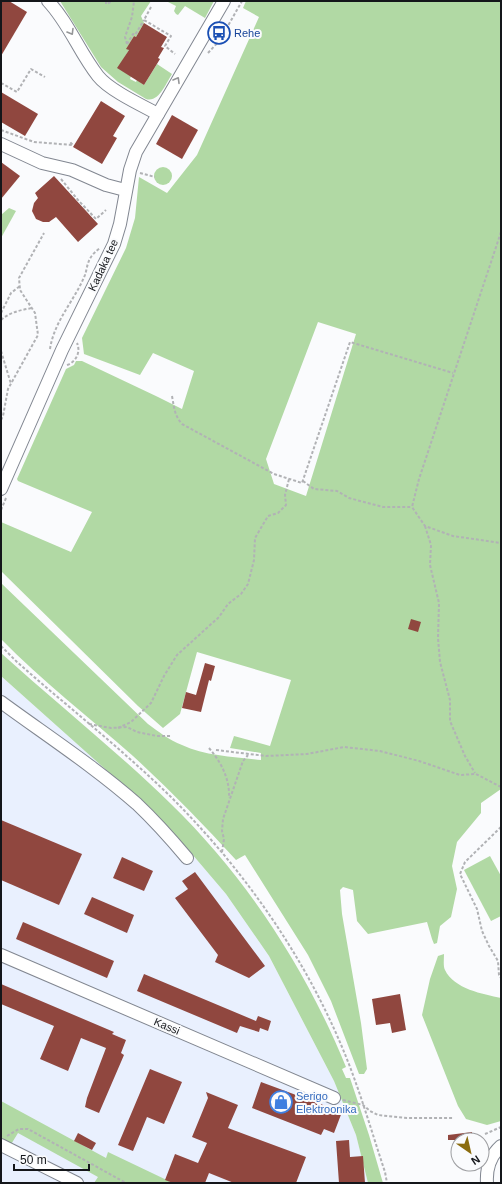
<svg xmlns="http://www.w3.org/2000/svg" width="502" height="1184" font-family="Arial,sans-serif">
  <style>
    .built { fill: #e9f0fe }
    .green { fill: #b1d9a4; fill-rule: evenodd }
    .building { fill: #90473f }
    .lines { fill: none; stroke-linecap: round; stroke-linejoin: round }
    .minor-casing { stroke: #828791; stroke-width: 14 }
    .path { stroke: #b1b2b5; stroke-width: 2; stroke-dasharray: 3 2; stroke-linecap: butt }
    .minor { stroke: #fff; stroke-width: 12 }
    .oneway { stroke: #959698 }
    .labels { text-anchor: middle; stroke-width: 4; stroke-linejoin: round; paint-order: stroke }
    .transit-label { font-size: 11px; fill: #164399; stroke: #fafbfd; text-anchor: start }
    .street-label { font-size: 11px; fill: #14161a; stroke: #fafbfd }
    .shop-label { font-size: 11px; fill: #366cbe; stroke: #fafbfd; text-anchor: start }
  </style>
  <rect width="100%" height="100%" fill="#fafbfd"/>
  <path class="built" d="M1 676 123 785 186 847 226 894 269 956 334 1081 356 1135 368 1183H1Z"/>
  <g class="green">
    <path d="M60 1H152H151L141 16 144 23 136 37 134 36 127 48 129 50 118 68 131 76 130 79 136 82 137 80 144 85 157 64 172 74C166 83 159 103 146 99L118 82 101 67Z"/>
    <path d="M166 1H214L205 18 185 6 178 15 176 14 174 11 176 6Z"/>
    <path d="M246 1H501V789L481 803V813L457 842 452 866 457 889 451 917 440 926 437 943 434 944 432 939 427 922 368 934 357 921 353 890 343 887 340 890 342 914 361 1023 367 1069 364 1074H359L331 1001 308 955 245 855 236 860C203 824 169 789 133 756 89 717 42 681 1 639V583L148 724C159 732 169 740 182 745 205 756 236 757 261 760V753L230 748 234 736 270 746 291 680 197 652 180 714 163 728 138 706 1 571V522L71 552 92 512 18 481 17 479 66 369 74 365 76 361H82L158 397 182 409 194 371 153 353 140 375 84 354 82 338 126 248 135 218 139 177 167 193 197 155 259 17 243 8ZM318 322 356 334 306 496 274 484 266 459Z"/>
    <circle cx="163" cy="176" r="9"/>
    <path d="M9 208 16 211 1 238V215Z"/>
    <path d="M1 653C57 704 117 751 171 804 247 878 306 969 346 1067L342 1069 346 1078H350L369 1135 383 1183H368L356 1135 334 1081 269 956 226 894 186 847 123 785 1 676Z"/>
    <path d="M490 856 501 876V916L491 921 464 870Z"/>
    <path d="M444 954C444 959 443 966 445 970 454 989 483 994 501 998V1121L487 1125 466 1119 458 1106 422 1015 430 979 438 956Z"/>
    <path d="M1 1101 106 1158 108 1152 173 1183H94L98 1177 18 1133 10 1146 1 1141Z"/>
  </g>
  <g class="building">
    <path d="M1 1H9L27 12 1 56Z"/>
    <path d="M144 23 167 37 161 47 164 48 158 58 160 59 144 85 117 68 129 50 126 49 134 36 136 37Z"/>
    <path d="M1 92 38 114 25 136 1 122Z"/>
    <path d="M101 101 125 116 113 136 117 138 102 164 73 147Z"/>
    <path d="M172 115 198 130 182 159 156 144Z"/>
    <path d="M1 162 20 176 1 199Z"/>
    <path d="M54 176 98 224 78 242 56 217 49 222H43L36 219 32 211 34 203 38 198 35 193Z"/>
    <path d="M411 619 421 622 418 632 408 629Z"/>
    <path d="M205 663 215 666 211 681 209 680 201 712 182 708 186 692 196 695Z"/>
    <path d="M1 820 82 854 59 905 1 880Z"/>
    <path d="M122 857 153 871 144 891 113 878Z"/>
    <path d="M195 872 265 966 249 978 215 962 218 955 175 898 188 889 182 881Z"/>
    <path d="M92 897 134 915 127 933 84 914Z"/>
    <path d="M23 922 114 961 107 978 16 939Z"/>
    <path d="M144 974 256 1021 258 1016 271 1021 268 1031 260 1028 259 1032 240 1026 237 1033 137 991Z"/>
    <path d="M1 984 114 1032 112 1034 126 1040 121 1053 124 1055 99 1113 85 1107 87 1098 106 1048 81 1038 68 1071 40 1059 54 1026 1 1004Z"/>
    <path d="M400 994 406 1030 392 1033 390 1023 376 1025 372 999Z"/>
    <path d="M150 1069 182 1082 164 1124 147 1117 133 1151 118 1145Z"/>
    <path d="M261 1082 342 1112 334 1133 324 1129 321 1135 252 1108Z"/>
    <path d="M206 1092 238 1105 228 1128 306 1157 296 1183H234L209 1173 205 1183H173L165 1180 175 1154 198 1163 207 1143 192 1137 208 1098Z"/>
    <path d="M472 1132 473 1140H448V1135Z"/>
    <path d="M78 1133 96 1143 92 1150 74 1141Z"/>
    <path d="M349 1140 350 1157 363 1156 365 1183H339L336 1141Z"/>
  </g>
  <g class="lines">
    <g class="minor-casing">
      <g id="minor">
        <path d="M48 1C69 23 79 52 98 76 109 90 141 105 158 114"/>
        <path d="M1 144 42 163 72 170 106 185 125 190"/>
        <path d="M1 489 62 350 114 244 120 224 130 170 136 152 224 1"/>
        <path d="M1 702C46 735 95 767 137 804 155 821 171 839 187 858"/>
        <path d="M1 955 334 1098"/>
        <path d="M1 1145 77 1183"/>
        <path d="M487 1183C486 1168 490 1156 501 1146"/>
      </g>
    </g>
    <g class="path">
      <path d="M106 1V4L113 1"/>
      <path d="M151 7 144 20 171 36 165 46 175 54"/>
      <path d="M127 44 125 37 132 17 134 1"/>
      <path d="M127 44 133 34 135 35 144 20"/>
      <path d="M208 53 220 40 242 1"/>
      <path d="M1 83 17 92 31 69 45 77"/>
      <path d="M1 130 34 142 73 145 69 141"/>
      <path d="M140 173 155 177"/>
      <path d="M61 179 78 200 96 219 106 210"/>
      <path d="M501 232 419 479 412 507 425 526 453 536 501 543"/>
      <path d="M1 313 11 293 20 286"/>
      <path d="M1 320C10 312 21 310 32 308"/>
      <path d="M50 349C54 321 75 300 85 275 87 269 87 263 91 257 93 254 96 251 100 248"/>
      <path d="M1 351 11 384"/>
      <path d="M67 365C76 362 81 352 77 343"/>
      <path d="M172 396C174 406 174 415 182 424L274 474 302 483 350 342 453 373"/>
      <path d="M1 420 3 416 8 389 38 335 35 313 20 290 19 278 44 233"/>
      <path d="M303 481 314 489 337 491 349 498 383 507H412"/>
      <path d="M1 510 6 498"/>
      <path d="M425 526 431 545 430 565 439 603 438 638 440 662 450 700V721L465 756 475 773"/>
      <path d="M1 646 17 662C68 707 123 750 172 798 243 869 303 954 342 1047 359 1087 371 1130 385 1172L387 1183"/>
      <path d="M89 724 111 728 127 727 137 732 157 736H171"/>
      <path d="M118 728 131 722 151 703 164 676 177 655 219 617 228 604 241 594 248 584 254 560 255 538 268 516 278 513 286 505 285 495 289 479"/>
      <path d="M209 748C221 762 230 779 229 798"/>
      <path d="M216 750 266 756 307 754 344 747 380 751 419 761 460 775 476 774 501 787"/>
      <path d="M501 827 465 862 460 874 477 909 482 931 489 946 498 961 499 975 501 978"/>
      <path d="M222 852 224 839 222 831 223 819 243 761 248 755"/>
      <path d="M343 1100 363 1105 370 1111 378 1115 407 1118H454"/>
      <path d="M485 1134 501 1127"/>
      <path d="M7 1136 19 1129H28L126 1183"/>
    </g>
    <use href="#minor" class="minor"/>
  </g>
  <defs><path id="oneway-chevron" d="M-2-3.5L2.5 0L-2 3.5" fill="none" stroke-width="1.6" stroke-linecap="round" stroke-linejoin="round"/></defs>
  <g class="oneway">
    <use href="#oneway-chevron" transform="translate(71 32) rotate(59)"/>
    <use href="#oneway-chevron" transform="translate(177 80) rotate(-60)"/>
  </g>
  <defs>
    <g id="bus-ring" transform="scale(1.15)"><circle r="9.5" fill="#fafbfd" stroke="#1a4fb4" stroke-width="1.5"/><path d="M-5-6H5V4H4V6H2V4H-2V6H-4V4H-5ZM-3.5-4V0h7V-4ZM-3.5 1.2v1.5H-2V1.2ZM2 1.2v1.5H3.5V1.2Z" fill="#1a4fb4"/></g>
    <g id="shop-ring" transform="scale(1.15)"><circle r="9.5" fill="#fafbfd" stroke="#3f7fe0" stroke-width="1.5"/><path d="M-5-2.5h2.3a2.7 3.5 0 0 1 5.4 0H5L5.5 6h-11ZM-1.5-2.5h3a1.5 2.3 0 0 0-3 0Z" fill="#3f7fe0"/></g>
  </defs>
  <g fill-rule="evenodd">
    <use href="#bus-ring" x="219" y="33"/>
    <use href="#shop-ring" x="281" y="1102"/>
  </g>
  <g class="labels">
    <g class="transit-label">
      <text x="234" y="37">Rehe</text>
    </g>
    <g class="street-label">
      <text transform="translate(103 265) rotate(-65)" y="4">Kadaka tee</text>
      <text transform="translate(167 1026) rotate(23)" y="4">Kassi</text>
    </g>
    <g class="shop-label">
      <text x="296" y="1100">Serigo<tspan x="296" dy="13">Elektroonika</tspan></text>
    </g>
  </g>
  <rect width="502" height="1184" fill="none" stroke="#14161a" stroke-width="4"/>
  <g transform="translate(470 1152) rotate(146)"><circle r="19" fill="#fafbfd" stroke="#9e9fa2"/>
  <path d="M0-3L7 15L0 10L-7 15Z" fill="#8b6c0e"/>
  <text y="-6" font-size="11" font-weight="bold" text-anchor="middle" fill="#14161a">N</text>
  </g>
  <path d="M14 1164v6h75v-6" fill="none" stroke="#14161a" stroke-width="2"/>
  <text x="20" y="1164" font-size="12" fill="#14161a" stroke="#fafbfd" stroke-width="3" paint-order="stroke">50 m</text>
</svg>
